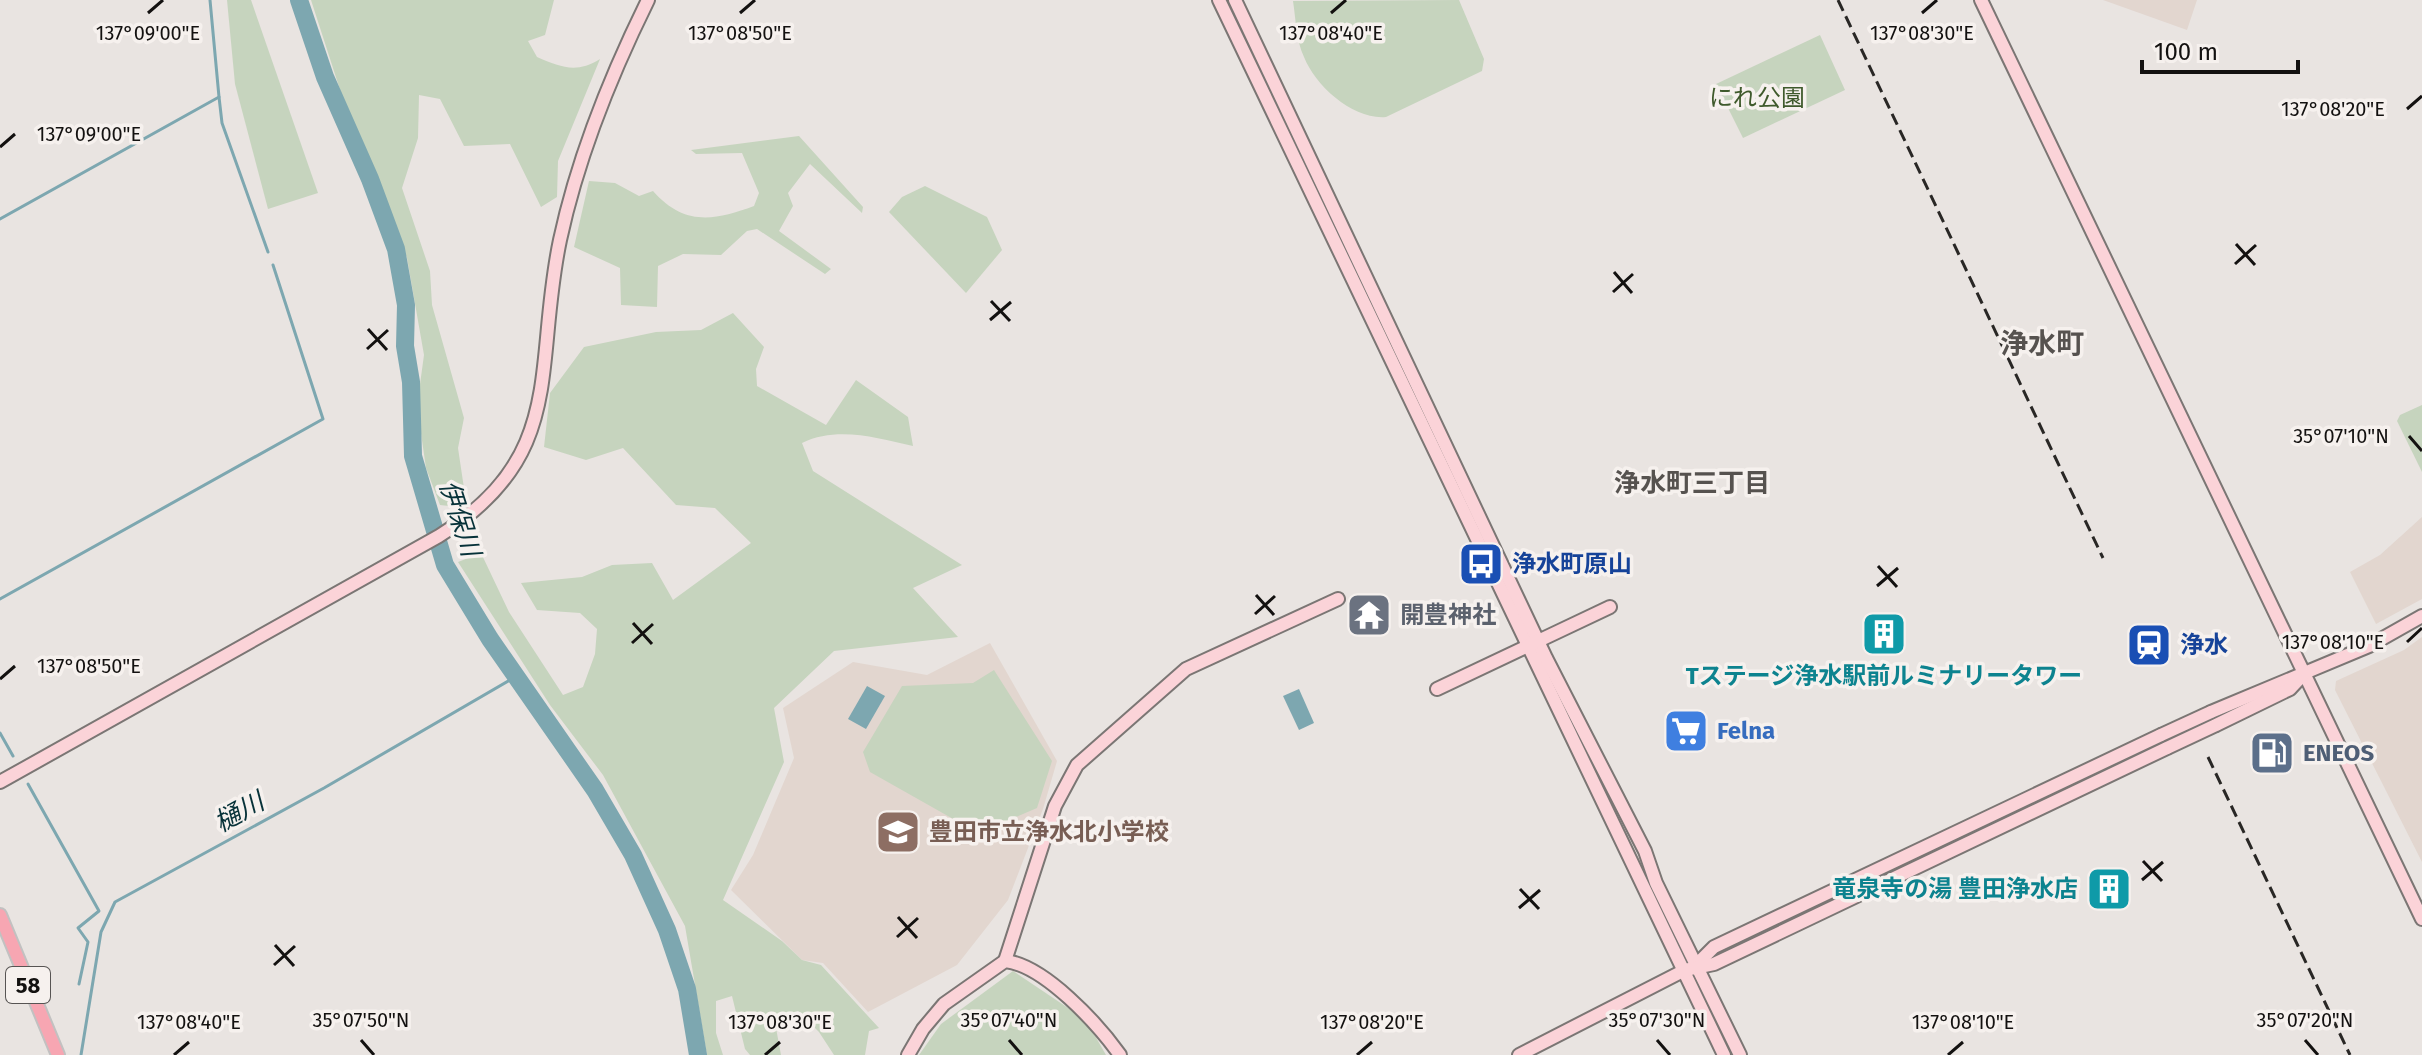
<svg xmlns="http://www.w3.org/2000/svg" width="2422" height="1055" font-family="'Fira Sans','Noto Sans JP',sans-serif">
  <style>
    .built { fill: #e2d6cf }
    .green { fill: #c6d4be }
    .water { fill: #7da7b0 }
    .lines { fill: none; stroke-linecap: round; stroke-linejoin: round }
    .stream { stroke: #7da7b0; stroke-width: 3 }
    .river { stroke: #7da7b0; stroke-width: 18 }
    .secondary-casing { stroke: #7b7674; stroke-width: 16 }
    .primary-casing { stroke: #c2c1c1; stroke-width: 16 }
    .secondary { stroke: #fbd3d8; stroke-width: 12 }
    .primary { stroke: #f7a6b2; stroke-width: 12 }
    .rail { stroke: #292725; stroke-width: 3; stroke-dasharray: 12 6; stroke-linecap: butt }
    .secondary-bridge-casing { stroke: #7b7674; stroke-width: 16; stroke-linecap: butt }
    .secondary-bridge { stroke: #fbd3d8; stroke-width: 12 }
    .ticks { fill: none; stroke: #131110; stroke-width: 3 }
    .labels { text-anchor: middle; stroke-width: 7; stroke-linejoin: round; paint-order: stroke }
    .shield { fill: #f6f1ee; stroke: #575453; stroke-width: 2 }
    .shield-label { font-size: 22px; font-weight: bold; fill: #131110 }
    .park-label { font-size: 24px; fill: #3f5a2c; stroke: #f6f1ee }
    .transit-label { font-size: 24px; font-weight: bold; fill: #164399; stroke: #f6f1ee; text-anchor: start }
    .worship-label { font-size: 24px; font-weight: bold; fill: #5b616d; stroke: #f6f1ee; text-anchor: start }
    .culture-label { font-size: 24px; font-weight: bold; fill: #0d838f; stroke: #f6f1ee }
    .shop-label { font-size: 24px; font-weight: bold; fill: #366cbe; stroke: #f6f1ee; text-anchor: start }
    .service-label { font-size: 24px; font-weight: bold; fill: #4e5e75; stroke: #f6f1ee; text-anchor: start }
    .education-label { font-size: 24px; font-weight: bold; fill: #785e54; stroke: #f6f1ee; text-anchor: start }
    .neighbourhood-label { font-size: 26px; font-weight: bold; fill: #56524f; stroke: #f6f1ee }
    .water-label { font-size: 26px; font-style: italic; fill: #073239; stroke: #f6f1ee }
    .quarter-label { font-size: 28px; font-weight: bold; fill: #56524f; stroke: #f6f1ee }
    .ticks-label { font-size: 20px; text-anchor: middle; fill: #131110; stroke: #f6f1ee; stroke-width: 7; stroke-linejoin: round; paint-order: stroke }
  </style>
  <rect width="100%" height="100%" fill="#e9e4e1"/>
  <g class="built">
    <path d="M2103 0H2197L2187 30Z"/>
    <path d="M2422 517V599L2376 624 2350 572 2380 555Z"/>
    <path d="M2422 637V862L2335 690 2336 681 2404 650Z"/>
    <path d="M990 643 1057 761 1043 809 1008 900 957 965 868 1012 823 963 802 960 731 890 753 855 794 758 783 708 853 662 927 675Z"/>
  </g>
  <g class="green">
    <path d="M227 0H251L318 193 268 209 235 84Z"/>
    <path d="M311 0H554L545 35 528 41 537 57C561 67 576 74 600 59L558 161 557 197 541 207 510 144 464 146 440 99 419 95 418 138 402 188 430 271 432 305 464 418 458 448 465 495 449 506 440 505 426 468 417 406 424 355 407 258 379 181 343 99Z"/>
    <path d="M1459 0 1484 59 1482 71 1386 117C1354 120 1316 87 1304 57 1296 40 1296 20 1293 1Z"/>
    <path d="M1820 35 1845 90 1743 138 1716 84Z"/>
    <path d="M799 136 863 207 862 213 810 164 788 193 793 206 779 231 831 269 825 274 757 229 747 231 721 255 683 254 658 266 657 307 621 305 620 268 574 247 589 181 615 183 639 196 653 191C684 226 714 221 754 206L759 193 742 153 696 154 691 150Z"/>
    <path d="M925 186 987 217 1002 250 966 293 889 212 902 197Z"/>
    <path d="M733 313 764 347 756 369 757 386 826 425 856 380 908 417 913 446C876 438 838 426 802 443L813 471 962 565 913 588 958 637 834 651 774 708 784 762 723 900 782 941 802 960 821 965 879 1028 869 1031 865 1055H834L819 1032 798 1011 776 1028 781 1055H750L745 1049 732 996 716 1001V1033L723 1055H707L685 926 603 775 550 705 458 562 481 553 509 612 563 695 583 687 595 654 597 629 580 613 537 610 521 583 582 577 612 565 652 563 673 600 751 543 715 508 676 505 623 448 586 460 544 447 550 393 584 347 656 332 701 330Z"/>
    <path d="M2422 405V472L2397 421 2400 415Z"/>
    <path d="M994 670 1052 761 1037 808 978 833 870 772 863 752 902 686 973 683Z"/>
    <path d="M1013 971 1086 1020 1106 1055H919L941 1024Z"/>
  </g>
  <g class="water">
    <path d="M867 686 885 696 866 729 848 719Z"/>
    <path d="M1299 689 1314 723 1299 730 1283 696Z"/>
  </g>
  <g class="lines">
    <g class="stream">
      <path d="M219 97 222 123 268 252"/>
      <path d="M0 219 219 97 210 0"/>
      <path d="M0 599 323 419 273 265"/>
      <path d="M0 733 13 756"/>
      <path d="M28 784 99 911 78 928 88 942 79 984"/>
      <path d="M81 1055 101 932 115 902 324 788 517 676"/>
    </g>
    <path class="river" d="M299 0 325 77 370 179 396 249 406 305 405 346 411 382 413 456 445 565 490 639 595 790 633 855 667 930 687 989 698 1055"/>
    <g class="secondary-casing">
      <g id="secondary">
        <path d="M1219 0 1724 1055"/>
        <path d="M1235 0 1546 658 1645 851 1656 883 1740 1055"/>
        <path d="M1981 0 2422 919"/>
        <path d="M1437 689 1610 607"/>
        <path d="M2211 712 2369 646 2422 616"/>
        <path d="M2216 725 2290 689 2304 674"/>
        <path d="M0 782 439 536C568 455 533 368 560 240 578 156 610 77 648 0"/>
        <path d="M1005 961 1055 806 1077 765 1186 669 1338 599"/>
        <path d="M1696 965 1714 947 2161 735"/>
        <path d="M908 1055 923 1029 944 1004 1005 961C1044 965 1098 1024 1120 1055"/>
        <path d="M1519 1055 1685 970 1714 964 2167 748"/>
      </g>
    </g>
    <g class="primary-casing">
      <path id="primary" d="M0 915 58 1055"/>
    </g>
    <use href="#secondary" class="secondary"/>
    <use href="#primary" class="primary"/>
    <g class="rail">
      <path d="M1838 0 2103 558"/>
      <path d="M2208 757 2350 1055"/>
    </g>
    <g class="secondary-bridge-casing">
      <g id="secondary-bridge">
        <path d="M2161 735 2211 712"/>
        <path d="M2167 748 2216 725"/>
      </g>
    </g>
    <use href="#secondary-bridge" class="secondary-bridge"/>
  </g>
  <path class="ticks" d="M148 13 163 0M740 13 755 0M1331 13 1346 0M1922 13 1937 0M2407 109 2422 96M0 147 15 134M2236 244 2255 265M2235 264 2256 245M1614 272 1632 293M1613 292 1633 274M991 301 1010 321M990 320 1011 302M368 329 387 350M367 349 388 330M2409 436 2422 451M1878 566 1897 587M1877 586 1898 568M1256 595 1274 615M1255 614 1275 596M633 623 652 644M2407 642 2422 628M632 643 653 624M0 679 15 666M2143 861 2162 881M2142 880 2163 862M1520 889 1539 909M1519 908 1540 890M898 917 917 938M897 937 918 918M275 945 294 966M274 965 295 946M361 1040 374 1055M1009 1040 1022 1055M1657 1040 1670 1055M2305 1040 2318 1055M174 1055 189 1042M765 1055 780 1042M1357 1055 1372 1042M1948 1055 1963 1042"/>
  <defs>
    <g id="bus-square" transform="scale(2.3)"><rect x="-9" y="-9" width="18" height="18" rx="4" fill="#1a4fb4" stroke="#f6f1ee"/><path d="M-5-6H5V4H4V6H2V4H-2V6H-4V4H-5ZM-3.5-4V0h7V-4ZM-3.5 1.2v1.5H-2V1.2ZM2 1.2v1.5H3.5V1.2Z" fill="#fff"/></g>
    <g id="temple-square" transform="scale(2.3)"><rect x="-9" y="-9" width="18" height="18" rx="4" fill="#6b7280" stroke="#f6f1ee"/><path d="M0-6L5-2H3V0L6.5 2.5H4V6H1.5V3h-3V6H-4V2.5H-6.5L-3 0V-2H-5Z" fill="#fff"/></g>
    <g id="building-square" transform="scale(2.3)"><rect x="-9" y="-9" width="18" height="18" rx="4" fill="#0f9aa8" stroke="#f6f1ee"/><path d="M-4-6H4V6H1V3H-1V6H-4ZM-2.5-4.3h1.7v1.8h-1.7ZM.8-4.3h1.7v1.8H.8ZM-2.5-1h1.7V.8h-1.7ZM.8-1h1.7V.8H.8Z" fill="#fff"/></g>
    <g id="station-square" transform="scale(2.3)"><rect x="-9" y="-9" width="18" height="18" rx="4" fill="#1a4fb4" stroke="#f6f1ee"/><path d="M-3-6H3Q5-6 5-4V2Q5 4 3 4L4.5 6H3L1.5 4h-3L-3 6H-4.5L-3 4Q-5 4-5 2V-4Q-5-6-3-6ZM-3.5-4v3h7v-3ZM-3.5 1v1.5H-2V1ZM2 1v1.5H3.5V1Z" fill="#fff"/></g>
    <g id="supermarket-square" transform="scale(2.3)"><rect x="-9" y="-9" width="18" height="18" rx="4" fill="#3f7fe0" stroke="#f6f1ee"/><path d="M-6-5.5h2.5l.6 2H6L4.5 2H-2.5L-4.4-4H-6ZM-1.5 3.2a1.3 1.3 0 1 0 .1 0ZM3 3.2a1.3 1.3 0 1 0 .1 0Z" fill="#fff"/></g>
    <g id="fuel-square" transform="scale(2.3)"><rect x="-9" y="-9" width="18" height="18" rx="4" fill="#5c6f8a" stroke="#f6f1ee"/><path d="M-5.5-6h7V0h2V4h1.3V-2.5L3-4.5l.8-.8L6-3V5H2.5V1h-1V6h-7ZM-4.2-4.7v3.2H.2V-4.7Z" fill="#fff"/></g>
    <g id="school-square" transform="scale(2.3)"><rect x="-9" y="-9" width="18" height="18" rx="4" fill="#8d6e63" stroke="#f6f1ee"/><path d="M0-5L7-2L0 1L-7-2ZM-4 1L0 2.5L4 1V4Q0 6-4 4Z" fill="#fff"/></g>
  </defs>
  <g fill-rule="evenodd">
    <use href="#bus-square" x="1481" y="564"/>
    <use href="#temple-square" x="1369" y="615"/>
    <use href="#building-square" x="1884" y="634"/>
    <use href="#station-square" x="2149" y="645"/>
    <use href="#supermarket-square" x="1686" y="731"/>
    <use href="#fuel-square" x="2272" y="753"/>
    <use href="#school-square" x="898" y="832"/>
    <use href="#building-square" x="2109" y="889"/>
  </g>
  <g class="labels">
    <rect class="shield" x="6" y="967" width="44" height="36" rx="6"/>
    <g class="shield-label">
      <text x="28" y="993">58</text>
    </g>
    <g class="park-label">
      <text x="1757" y="106">にれ公園</text>
    </g>
    <g class="transit-label">
      <text x="1512" y="572">浄水町原山</text>
      <text x="2180" y="653">浄水</text>
    </g>
    <g class="worship-label">
      <text x="1400" y="623">開豊神社</text>
    </g>
    <g class="culture-label">
      <text x="1884" y="684">Tステージ浄水駅前ルミナリータワー</text>
      <text x="2078" y="897" text-anchor="end">竜泉寺の湯 豊田浄水店</text>
    </g>
    <g class="shop-label">
      <text x="1717" y="739">Felna</text>
    </g>
    <g class="service-label">
      <text x="2303" y="761">ENEOS</text>
    </g>
    <g class="education-label">
      <text x="929" y="840">豊田市立浄水北小学校</text>
    </g>
    <g class="neighbourhood-label">
      <text x="1692" y="492">浄水町三丁目</text>
    </g>
    <g class="water-label">
      <text transform="translate(460 518) rotate(72)" y="9">伊保川</text>
      <text transform="translate(239 812) rotate(-29)" y="9">樋川</text>
    </g>
    <g class="quarter-label">
      <text x="2042" y="353">浄水町</text>
    </g>
  </g>
  <g class="ticks-label">
    <text x="148" y="40">137°09'00"E</text>
    <text x="740" y="40">137°08'50"E</text>
    <text x="1331" y="40">137°08'40"E</text>
    <text x="1922" y="40">137°08'30"E</text>
    <text x="2333" y="116">137°08'20"E</text>
    <text x="89" y="141">137°09'00"E</text>
    <text x="2341" y="443">35°07'10"N</text>
    <text x="2333" y="649">137°08'10"E</text>
    <text x="89" y="673">137°08'50"E</text>
    <text x="361" y="1027">35°07'50"N</text>
    <text x="1009" y="1027">35°07'40"N</text>
    <text x="1657" y="1027">35°07'30"N</text>
    <text x="2305" y="1027">35°07'20"N</text>
    <text x="189" y="1029">137°08'40"E</text>
    <text x="780" y="1029">137°08'30"E</text>
    <text x="1372" y="1029">137°08'20"E</text>
    <text x="1963" y="1029">137°08'10"E</text>
  </g>
  <path d="M2142 60v12h156v-12" fill="none" stroke="#131110" stroke-width="4"/>
  <text x="2154" y="60" font-size="24" fill="#131110" stroke="#f6f1ee" stroke-width="6" paint-order="stroke">100 m</text>
</svg>
